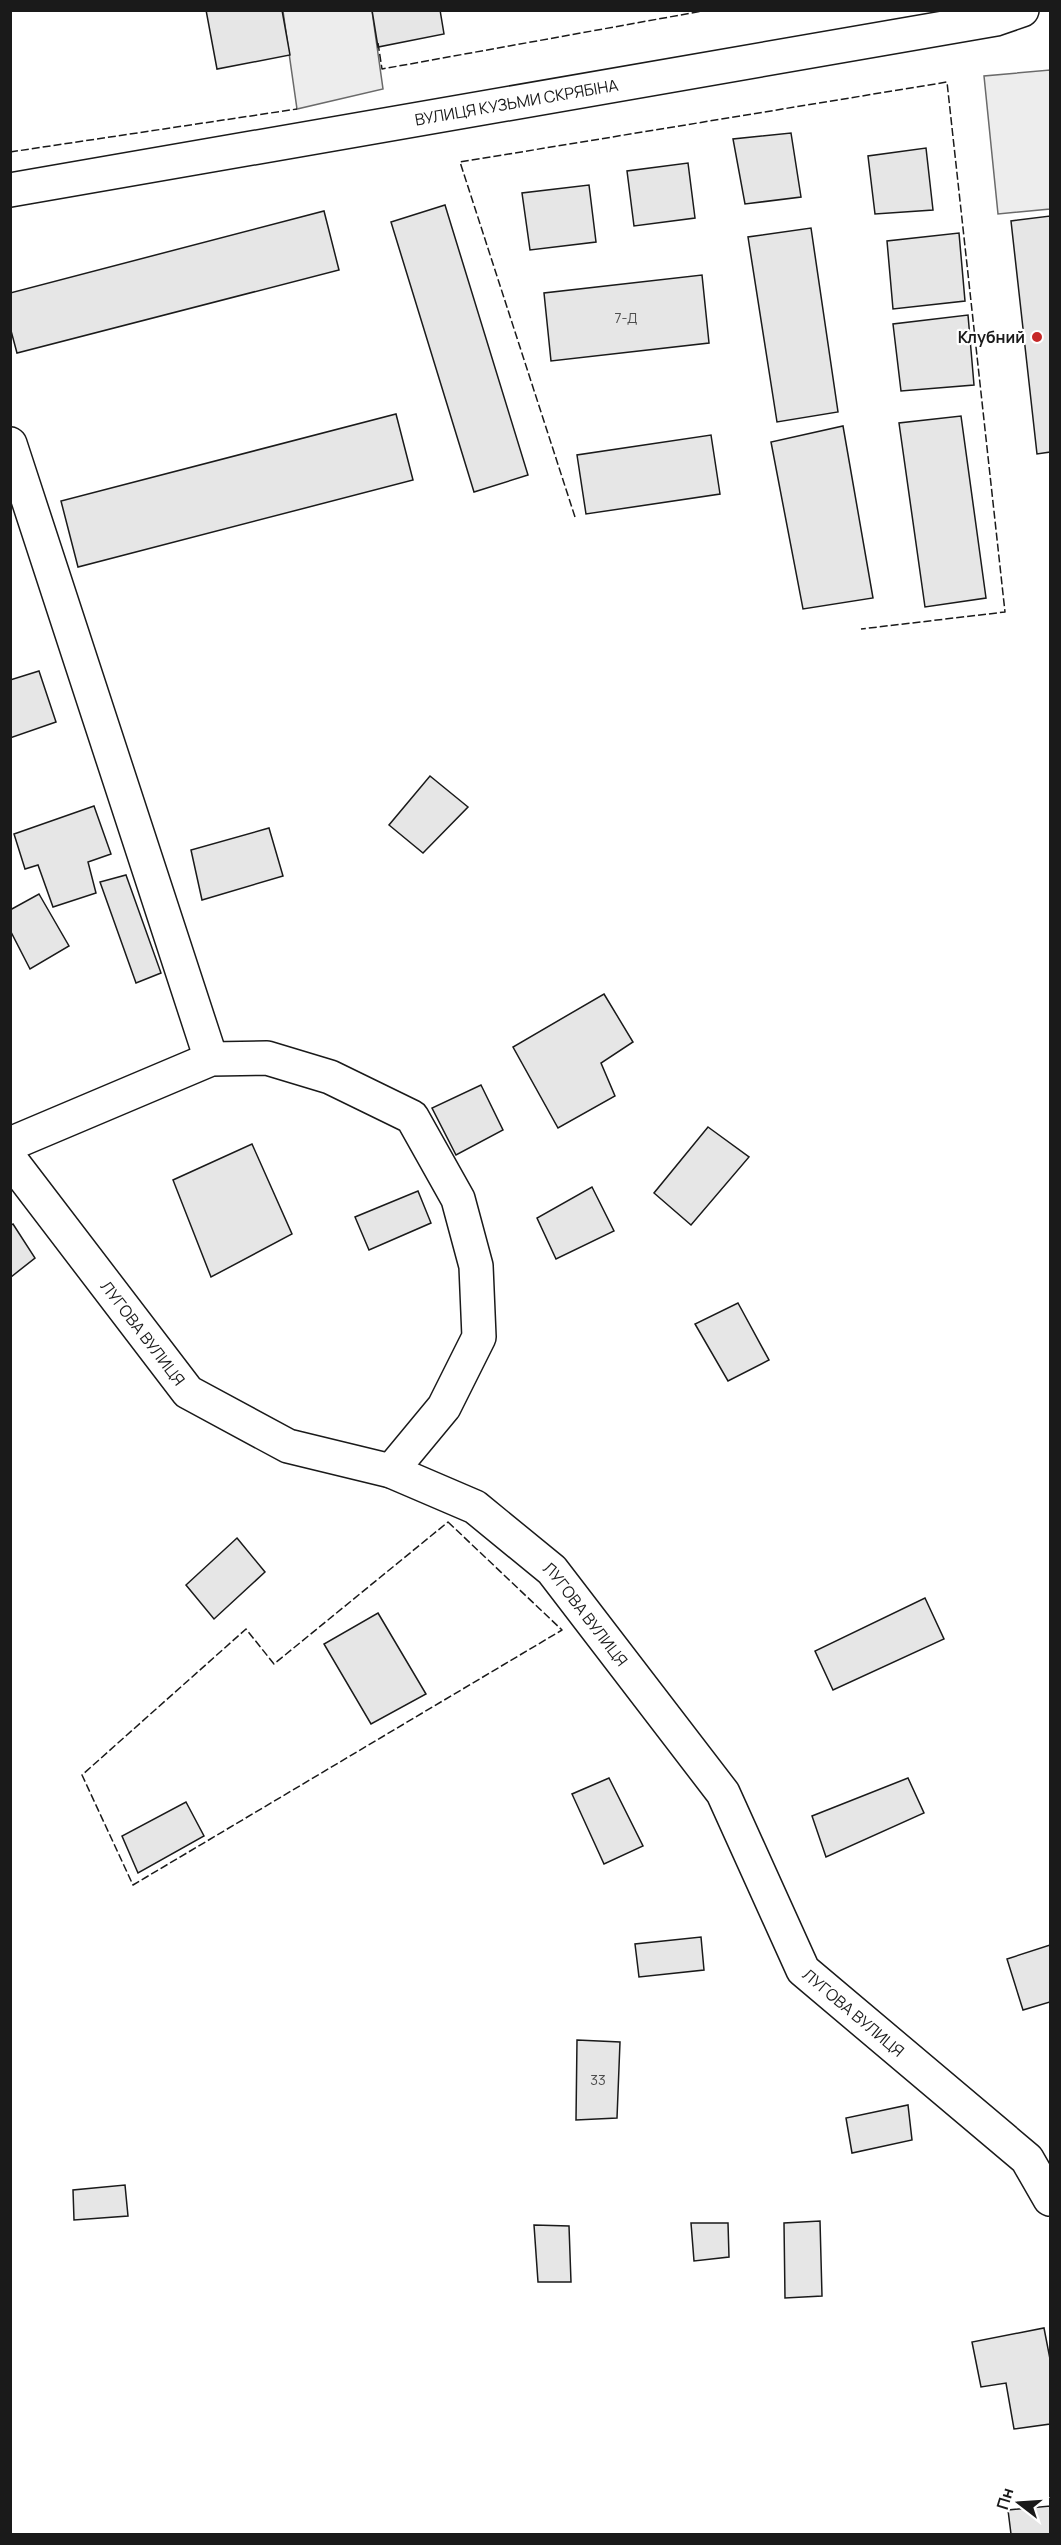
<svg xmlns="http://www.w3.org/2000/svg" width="1061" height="2545" font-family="Manrope,sans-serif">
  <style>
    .parking { fill: #ededed; stroke: #6a6a6a; stroke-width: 1.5 }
    .building { fill: #e6e6e6; stroke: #1a1a1a; stroke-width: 1.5 }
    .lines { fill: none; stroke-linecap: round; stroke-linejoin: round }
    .minor-casing { stroke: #1a1a1a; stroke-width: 36 }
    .minor { stroke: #fff; stroke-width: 33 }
    .fence { stroke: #1a1a1a; stroke-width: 1.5; stroke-dasharray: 8 3; stroke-linecap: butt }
    .poi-dot { fill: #c62828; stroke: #fff; stroke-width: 2 }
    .labels { text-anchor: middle; stroke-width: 4.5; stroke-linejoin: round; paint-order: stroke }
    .number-label { font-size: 14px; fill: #4d4d4d }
    .street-label { font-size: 16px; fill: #1a1a1a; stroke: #fff }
    .poi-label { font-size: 16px; font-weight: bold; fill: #1a1a1a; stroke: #fff; text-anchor: end }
  </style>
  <rect width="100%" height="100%" fill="#fff"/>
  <g class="parking">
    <path d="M283 11H372L383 89 297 109Z"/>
    <path d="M1050 70V209L998 214 984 76Z"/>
  </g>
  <g class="building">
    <path d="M206 10H282L290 55 217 69Z"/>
    <path d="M372 10H440L444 34 378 47Z"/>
    <path d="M791 133 801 197 745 204 733 139Z"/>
    <path d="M926 148 933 210 875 214 868 156Z"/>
    <path d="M688 163 695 218 634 226 627 171Z"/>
    <path d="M589 185 596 242 530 250 522 193Z"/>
    <path d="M445 205 528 475 474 492 391 222Z"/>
    <path d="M324 211 339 270 17 353 10 327V293Z"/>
    <path d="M1050 216V452L1037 454 1011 221Z"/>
    <path d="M811 228 838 412 777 422 748 237Z"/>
    <path d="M959 233 965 301 893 309 887 241Z"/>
    <path d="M702 275 709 343 551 361 544 293Z"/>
    <path d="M968 315 974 385 901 391 893 324Z"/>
    <path d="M396 414 413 480 78 567 61 501Z"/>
    <path d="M961 416 986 598 925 607 899 423Z"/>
    <path d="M843 426 873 598 803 609 771 442Z"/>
    <path d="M711 435 720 494 586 514 577 455Z"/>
    <path d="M39 671 56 722 10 738V680Z"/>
    <path d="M430 776 468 807 423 853 389 825Z"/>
    <path d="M94 806 111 854 88 862 96 893 53 907 38 865 25 869 14 834Z"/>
    <path d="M269 828 283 876 202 900 191 850Z"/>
    <path d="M126 875 161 973 136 983 100 882Z"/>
    <path d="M39 894 69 946 30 969 10 930V910Z"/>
    <path d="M604 994 633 1042 601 1063 615 1096 558 1128 513 1047Z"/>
    <path d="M481 1085 503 1130 456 1155 432 1108Z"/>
    <path d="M708 1127 749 1157 691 1225 654 1193Z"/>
    <path d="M252 1144 292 1234 211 1277 173 1180Z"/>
    <path d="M592 1187 614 1231 556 1259 537 1218Z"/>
    <path d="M418 1191 431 1223 369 1250 355 1217Z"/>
    <path d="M13 1224 35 1258 11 1277 10 1226Z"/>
    <path d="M738 1303 769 1360 728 1381 695 1324Z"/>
    <path d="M237 1538 265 1572 214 1619 186 1585Z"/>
    <path d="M925 1598 944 1639 833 1690 815 1651Z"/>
    <path d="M378 1613 426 1694 371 1724 324 1644Z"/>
    <path d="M609 1778 643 1846 604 1864 572 1794Z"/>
    <path d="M908 1778 924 1813 826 1857 812 1816Z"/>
    <path d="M186 1802 204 1836 138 1873 122 1836Z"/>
    <path d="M701 1937 704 1970 639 1977 635 1944Z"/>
    <path d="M1050 1945V2002L1023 2010 1007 1959Z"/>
    <path d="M577 2040 620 2042 617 2118 576 2120Z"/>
    <path d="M908 2105 912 2140 852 2153 846 2118Z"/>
    <path d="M125 2185 128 2216 74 2220 73 2190Z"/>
    <path d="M820 2221 822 2296 785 2298 784 2223Z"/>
    <path d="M691 2223H728L729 2257 694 2261Z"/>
    <path d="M534 2225 569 2226 571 2282H538Z"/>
    <path d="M1044 2328 1050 2359V2424L1014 2429 1006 2383 981 2387 972 2342Z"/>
    <path d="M1050 2506V2534H1011L1008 2510Z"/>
  </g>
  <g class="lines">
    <g class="minor-casing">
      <g id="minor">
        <path id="s1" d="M10 190 996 19 1022 10"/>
        <path d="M10 444 211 1059"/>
        <path d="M10 1144 211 1059 267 1058 330 1077 412 1117 458 1199 476 1266 479 1337 444 1407 391 1471"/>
        <path id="s2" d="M10 1159 188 1392 288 1446 391 1471 475 1507 552 1570 723 1793 803 1970 1027 2159 1050 2199"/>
      </g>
    </g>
    <use href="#minor" class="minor"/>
    <g class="fence">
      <path d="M378 43 382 69 708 10"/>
      <path d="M10 152 297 109"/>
      <path d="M575 517 460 162 947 82 1005 612 861 629"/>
      <path d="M448 1522 562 1630 133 1885 82 1775 246 1629 274 1664Z"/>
    </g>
  </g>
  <circle class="poi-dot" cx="1037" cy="337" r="6"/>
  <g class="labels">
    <g class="number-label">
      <text x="626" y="323">7-Д</text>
      <text x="598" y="2085">33</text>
    </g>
    <g class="street-label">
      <text dy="6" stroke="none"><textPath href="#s1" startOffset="514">ВУЛИЦЯ КУЗЬМИ СКРЯБІНА</textPath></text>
      <text dy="6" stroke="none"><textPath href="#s2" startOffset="219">ЛУГОВА ВУЛИЦЯ</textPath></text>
      <text dy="6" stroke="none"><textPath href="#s2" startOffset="759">ЛУГОВА ВУЛИЦЯ</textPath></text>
      <text dy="6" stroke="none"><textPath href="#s2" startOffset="1245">ЛУГОВА ВУЛИЦЯ</textPath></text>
    </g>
    <g class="poi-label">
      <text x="1025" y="343">Клубний</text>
    </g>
  </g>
  <rect width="1061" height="2545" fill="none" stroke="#1a1a1a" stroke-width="24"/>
  <g transform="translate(1019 2503) rotate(287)" stroke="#ffffff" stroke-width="4.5" paint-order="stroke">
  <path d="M0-4.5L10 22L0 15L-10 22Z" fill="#1a1a1a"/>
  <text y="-9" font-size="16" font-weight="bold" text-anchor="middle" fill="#1a1a1a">Пн</text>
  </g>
</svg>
